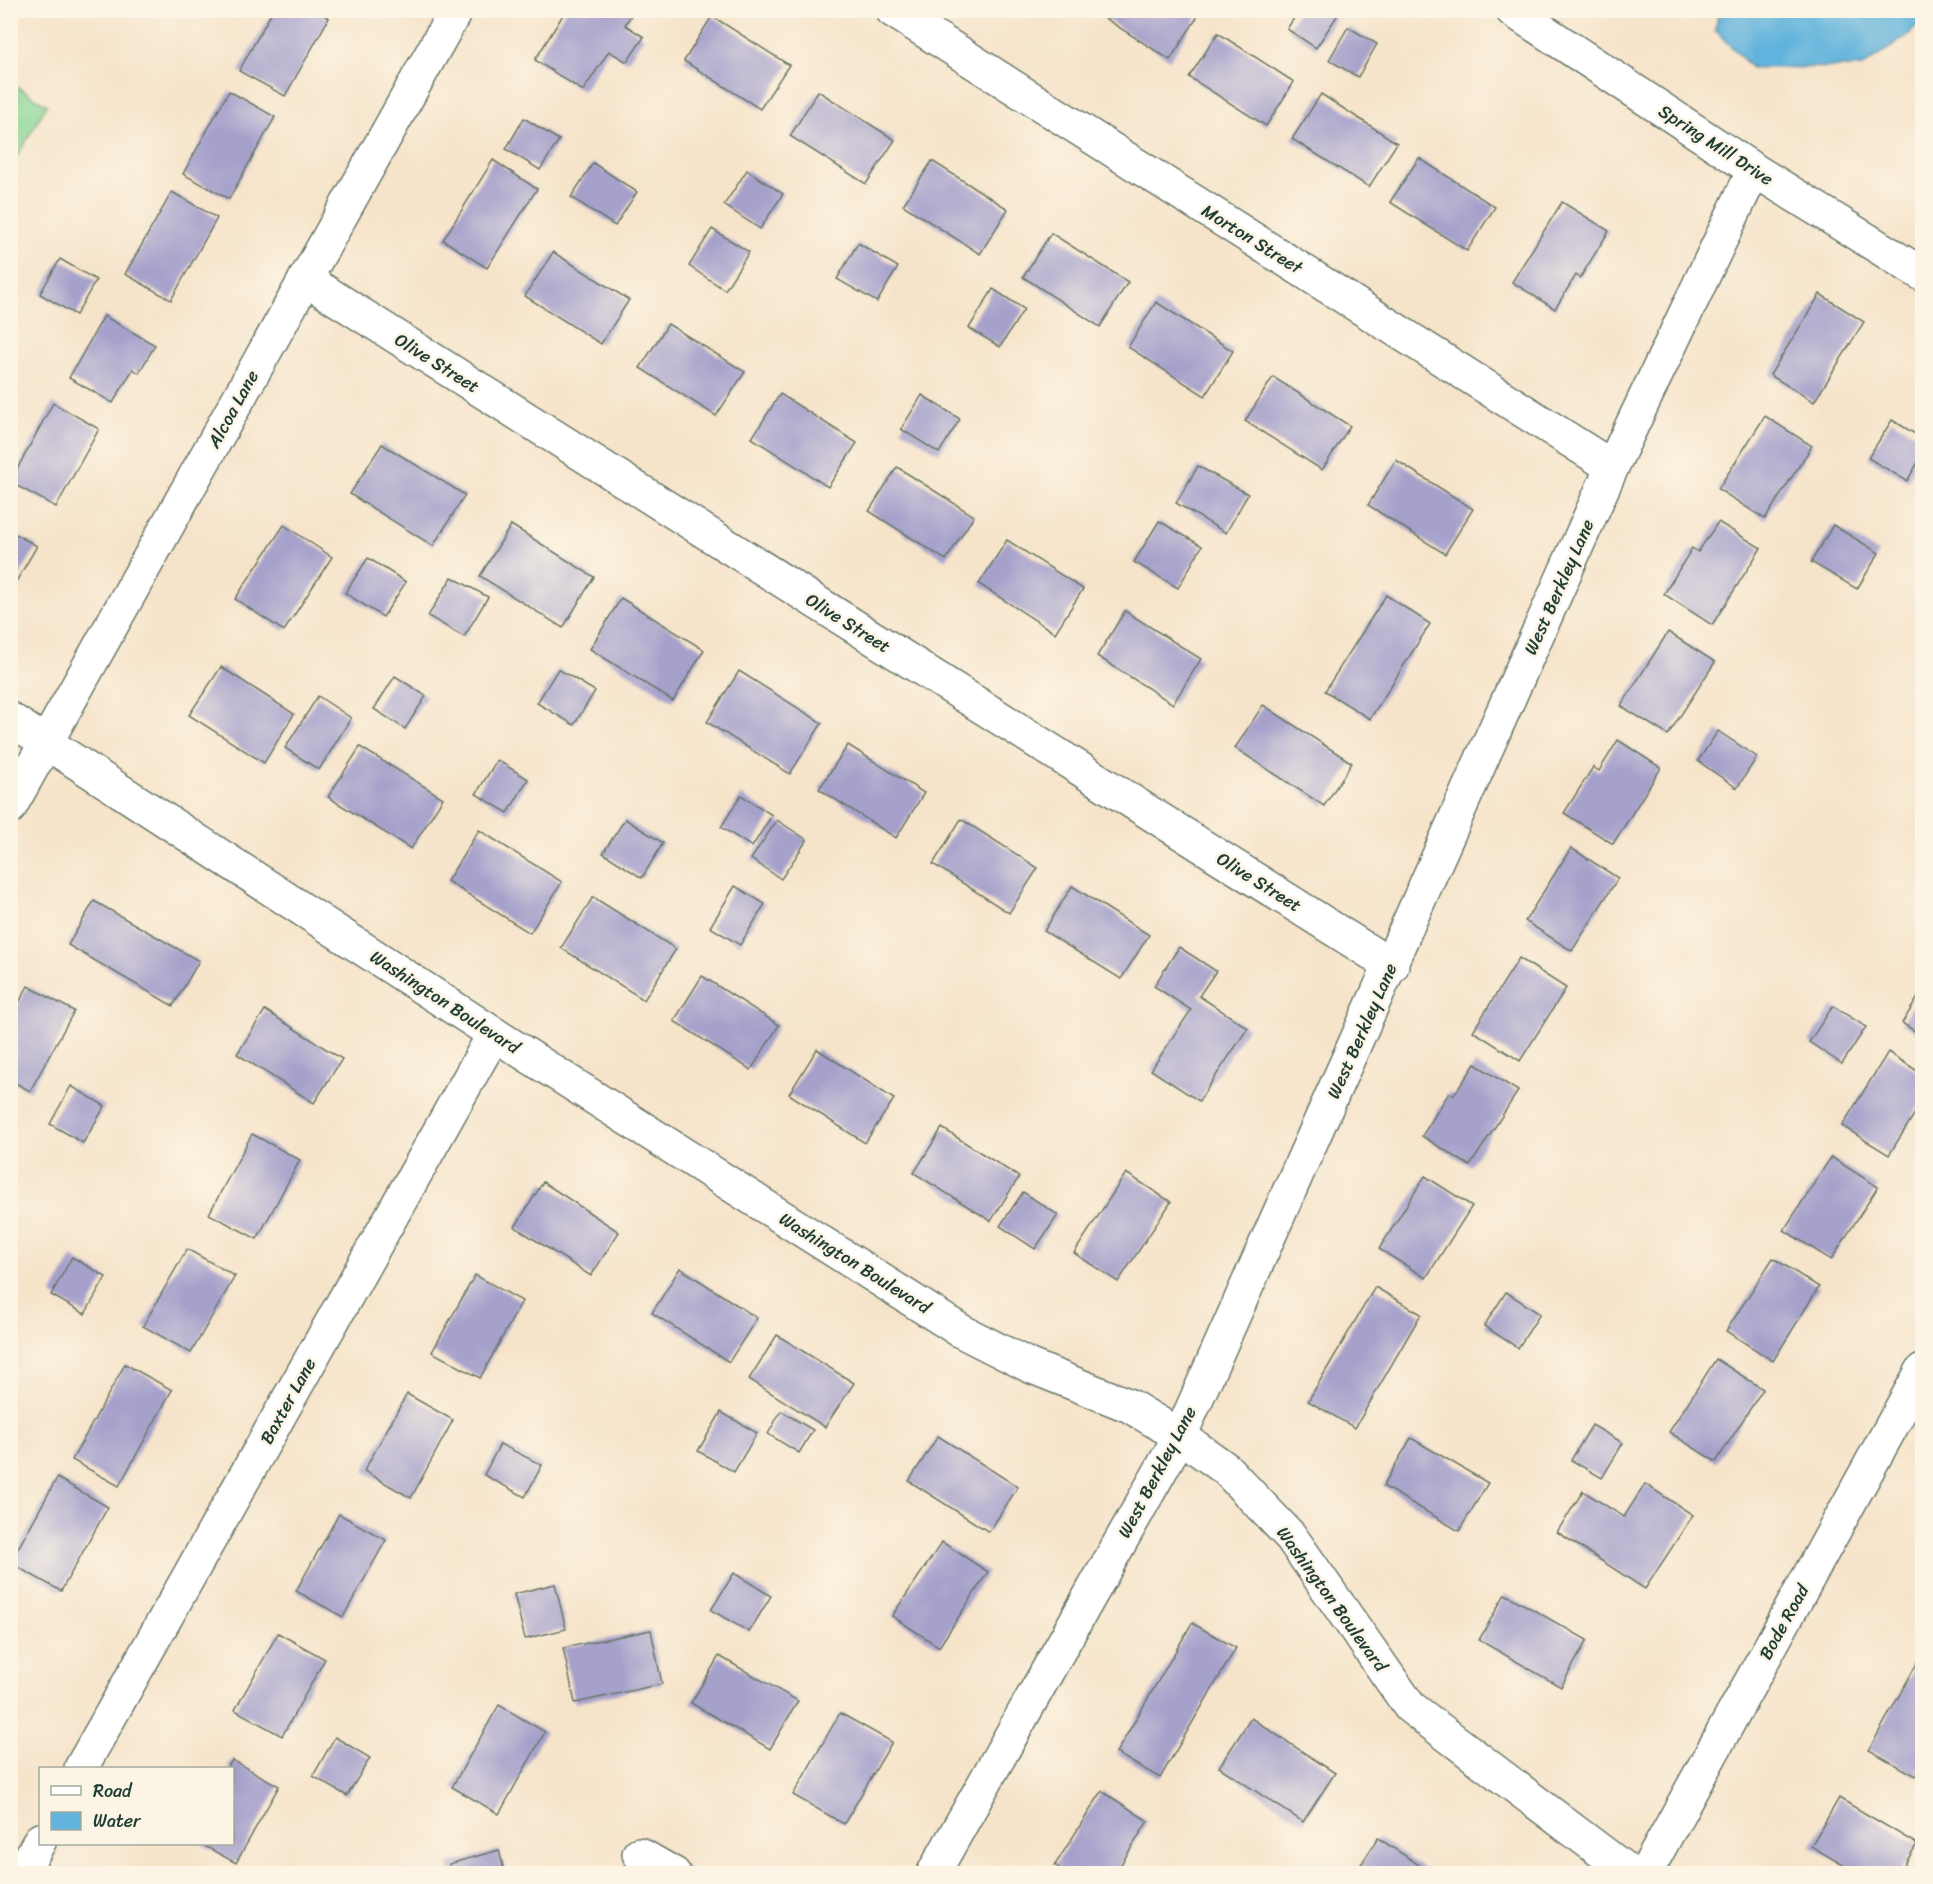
<svg xmlns="http://www.w3.org/2000/svg" width="1933" height="1884" font-family="Sriracha,sans-serif">
  <style>
    .green { fill: #83d392; stroke: #518863; stroke-width: 1.5 }
    .water { fill: #61b3dc; stroke: #407888; stroke-width: 1.5 }
    .building { fill: #a6a1cb }
    .lines { fill: none; stroke-linecap: round; stroke-linejoin: round }
    .street-casing { stroke: #6a7768; stroke-width: 36 }
    .secondary-casing { stroke: #6a7768; stroke-width: 36 }
    .street { stroke: #fff; stroke-width: 33 }
    .secondary { stroke: #fff; stroke-width: 33 }
    .labels { text-anchor: middle; stroke-width: 5; stroke-linejoin: round; paint-order: stroke }
    .street-label { font-size: 18px; fill: #1f3d34; stroke: #fcf5e5 }
  </style>
  <rect width="100%" height="100%" fill="#fcf5e5"/>
  <filter id="ink" filterUnits="userSpaceOnUse"><feTurbulence type="fractalNoise" baseFrequency=".0167" numOctaves="2"/><feDisplacementMap in="SourceGraphic" scale="12" xChannelSelector="R" yChannelSelector="G"/><feConvolveMatrix kernelMatrix="1 2 1 2 8 2 1 2 1" color-interpolation-filters="sRGB"/></filter>
  <filter id="wash" filterUnits="userSpaceOnUse"><feTurbulence type="fractalNoise" baseFrequency=".008" numOctaves="4" result="noise"/><feDisplacementMap in="SourceGraphic" scale="24" xChannelSelector="R" yChannelSelector="G"/><feGaussianBlur stdDeviation="1.35" result="paint"/><feColorMatrix in="noise" values="0 0 0 0 0 0 0 0 0 0 0 0 0 0 0 0 0 1.4 0 .05"/><feComposite in="paint" operator="in"/></filter>
  <g filter="url(#wash)">
    <rect width="100%" height="100%" fill="#f6e4ca"/>
    <path class="green" d="M11 83 47 105 11 167Z"/>
    <path class="water" d="M1719 11 1922 10V19L1910 34 1862 67 1752 68 1715 30Z"/>
    <g id="blocks">
      <g class="building">
        <path d="M273 10H315L329 18 285 96 239 71Z"/>
        <path d="M566 10H634L625 25 644 37 627 62 609 51 583 91 535 60Z"/>
        <path d="M1092 10H1190L1198 16 1170 60Z"/>
        <path d="M1299 10H1341L1316 48 1287 29Z"/>
        <path d="M712 16 789 65 760 109 684 61Z"/>
        <path d="M1348 27 1377 44 1358 77 1329 60Z"/>
        <path d="M1218 33 1294 82 1266 126 1189 77Z"/>
        <path d="M229 91 275 117 229 199 183 174Z"/>
        <path d="M818 91 895 140 866 184 790 136Z"/>
        <path d="M1321 94 1397 143 1369 187 1292 139Z"/>
        <path d="M524 118 559 140 540 170 506 149Z"/>
        <path d="M1419 158 1495 207 1467 251 1390 202Z"/>
        <path d="M493 160 537 189 487 268 443 240Z"/>
        <path d="M932 161 1008 209 980 254 903 205Z"/>
        <path d="M593 163 637 192 615 226 571 197Z"/>
        <path d="M747 170 783 194 760 229 724 205Z"/>
        <path d="M172 192 217 218 171 300 125 274Z"/>
        <path d="M1562 202 1609 231 1580 278 1576 275 1555 309 1512 282Z"/>
        <path d="M712 229 749 252 725 290 689 266Z"/>
        <path d="M1051 233 1128 282 1100 327 1023 277Z"/>
        <path d="M858 243 898 267 877 302 837 279Z"/>
        <path d="M553 252 629 300 601 344 525 296Z"/>
        <path d="M60 259 96 280 76 315 40 294Z"/>
        <path d="M993 289 1024 309 1000 347 969 328Z"/>
        <path d="M1820 294 1864 322 1814 402 1770 375Z"/>
        <path d="M1156 302 1233 351 1205 396 1128 347Z"/>
        <path d="M104 316 155 345 139 373 133 369 113 403 69 378Z"/>
        <path d="M668 324 745 372 716 416 640 368Z"/>
        <path d="M1273 377 1350 426 1322 470 1245 421Z"/>
        <path d="M780 394 857 443 828 487 752 438Z"/>
        <path d="M922 395 960 419 939 453 901 429Z"/>
        <path d="M53 403 99 429 56 507 10 482Z"/>
        <path d="M1765 416 1812 446 1765 519 1718 489Z"/>
        <path d="M1892 420 1922 438V456L1907 481 1868 458Z"/>
        <path d="M382 444 465 495 433 546 350 494Z"/>
        <path d="M1396 460 1473 509 1445 554 1368 505Z"/>
        <path d="M1198 466 1248 494 1226 533 1176 503Z"/>
        <path d="M897 467 974 516 946 560 869 511Z"/>
        <path d="M1159 521 1202 546 1178 588 1134 562Z"/>
        <path d="M1718 522 1761 548 1712 625 1664 594 1692 548 1698 552Z"/>
        <path d="M284 525 332 557 284 631 235 599Z"/>
        <path d="M511 525 594 577 563 628 480 576Z"/>
        <path d="M1833 525 1879 553 1857 589 1811 562Z"/>
        <path d="M10 531 37 546 10 592Z"/>
        <path d="M1007 540 1083 589 1055 633 979 584Z"/>
        <path d="M368 558 406 582 383 617 345 593Z"/>
        <path d="M452 577 488 597 464 637 428 616Z"/>
        <path d="M1386 595 1430 624 1370 719 1325 691Z"/>
        <path d="M621 598 704 650 673 701 590 649Z"/>
        <path d="M1125 611 1201 659 1173 704 1097 656Z"/>
        <path d="M1668 632 1715 662 1668 735 1621 706Z"/>
        <path d="M221 667 294 714 264 763 189 715Z"/>
        <path d="M558 669 595 691 574 725 537 703Z"/>
        <path d="M739 671 822 723 790 774 707 722Z"/>
        <path d="M395 676 426 696 405 729 374 709Z"/>
        <path d="M318 696 351 718 319 770 285 748Z"/>
        <path d="M1263 705 1352 763 1324 806 1235 748Z"/>
        <path d="M1718 731 1757 757 1737 788 1698 761Z"/>
        <path d="M1618 740 1661 768 1613 844 1564 813 1593 767 1599 771Z"/>
        <path d="M848 745 924 793 896 838 819 789Z"/>
        <path d="M360 747 443 798 411 849 328 797Z"/>
        <path d="M497 760 528 779 508 813 476 794Z"/>
        <path d="M741 795 772 815 752 847 721 827Z"/>
        <path d="M625 819 663 843 642 878 603 853Z"/>
        <path d="M961 819 1038 868 1009 913 933 864Z"/>
        <path d="M777 820 807 840 781 879 751 859Z"/>
        <path d="M479 830 562 882 530 933 447 881Z"/>
        <path d="M1571 848 1618 878 1572 951 1525 921Z"/>
        <path d="M735 886 765 904 740 945 710 927Z"/>
        <path d="M1072 886 1149 935 1121 979 1044 931Z"/>
        <path d="M593 897 676 949 644 1000 561 948Z"/>
        <path d="M94 901 199 961 173 1006 68 945Z"/>
        <path d="M1179 947 1216 971 1199 996 1248 1028 1199 1101 1151 1070 1191 1010 1154 986Z"/>
        <path d="M1519 958 1566 988 1520 1061 1473 1031Z"/>
        <path d="M702 976 779 1025 751 1070 674 1021Z"/>
        <path d="M28 986 74 1011 30 1091 10 1080V1019Z"/>
        <path d="M1922 991V1036L1902 1023Z"/>
        <path d="M1833 1006 1866 1027 1842 1064 1809 1042Z"/>
        <path d="M265 1010 342 1059 314 1103 237 1054Z"/>
        <path d="M817 1049 894 1099 865 1143 789 1094Z"/>
        <path d="M1888 1052 1922 1074V1102L1889 1155 1842 1126Z"/>
        <path d="M1475 1064 1518 1091 1470 1166 1422 1136 1449 1093 1454 1095Z"/>
        <path d="M71 1086 105 1106 83 1143 50 1124Z"/>
        <path d="M942 1128 1019 1177 991 1221 914 1173Z"/>
        <path d="M252 1134 300 1160 257 1239 209 1214Z"/>
        <path d="M1831 1157 1878 1187 1831 1260 1784 1230Z"/>
        <path d="M1126 1173 1171 1202 1118 1282 1074 1253Z"/>
        <path d="M1425 1176 1472 1206 1426 1278 1379 1249Z"/>
        <path d="M543 1182 619 1232 591 1276 515 1227Z"/>
        <path d="M1023 1192 1058 1215 1035 1249 1000 1226Z"/>
        <path d="M187 1249 235 1276 191 1353 143 1326Z"/>
        <path d="M72 1257 106 1277 85 1314 51 1295Z"/>
        <path d="M1773 1258 1819 1287 1773 1361 1726 1331Z"/>
        <path d="M680 1268 757 1318 729 1362 652 1313Z"/>
        <path d="M475 1275 522 1301 480 1378 432 1352Z"/>
        <path d="M1375 1287 1421 1314 1355 1428 1308 1401Z"/>
        <path d="M1506 1292 1540 1314 1518 1348 1484 1326Z"/>
        <path d="M777 1335 854 1383 825 1427 749 1379Z"/>
        <path d="M1716 1359 1763 1389 1716 1462 1669 1432Z"/>
        <path d="M125 1364 172 1390 119 1486 72 1460Z"/>
        <path d="M407 1394 453 1420 411 1498 364 1471Z"/>
        <path d="M781 1411 813 1430 799 1453 768 1434Z"/>
        <path d="M721 1412 757 1433 734 1472 698 1451Z"/>
        <path d="M1592 1425 1623 1443 1602 1478 1571 1460Z"/>
        <path d="M938 1436 1018 1487 989 1532 909 1481Z"/>
        <path d="M1411 1438 1488 1483 1459 1531 1383 1486Z"/>
        <path d="M500 1444 542 1465 525 1497 484 1475Z"/>
        <path d="M57 1478 108 1507 61 1591 10 1563Z"/>
        <path d="M1645 1484 1693 1515 1645 1589 1557 1532 1583 1491 1624 1517Z"/>
        <path d="M339 1514 386 1540 343 1617 296 1591Z"/>
        <path d="M942 1542 988 1572 939 1647 892 1616Z"/>
        <path d="M734 1573 771 1596 749 1632 711 1610Z"/>
        <path d="M555 1584 566 1629 525 1639 514 1594Z"/>
        <path d="M1505 1594 1587 1640 1561 1687 1479 1640Z"/>
        <path d="M1192 1623 1236 1648 1160 1778 1116 1753Z"/>
        <path d="M651 1630 662 1684 575 1703 563 1648Z"/>
        <path d="M278 1633 325 1659 282 1736 235 1710Z"/>
        <path d="M719 1656 798 1701 770 1749 691 1703Z"/>
        <path d="M1921 1656 1922 1764 1916 1776 1869 1750Z"/>
        <path d="M499 1705 545 1732 499 1814 452 1787Z"/>
        <path d="M840 1713 892 1742 844 1824 793 1795Z"/>
        <path d="M1251 1718 1335 1773 1303 1822 1219 1767Z"/>
        <path d="M335 1737 370 1758 347 1796 313 1776Z"/>
        <path d="M232 1760 279 1786 236 1863 201 1844H232V1768H227Z"/>
        <path d="M1102 1791 1148 1821 1115 1874H1068L1055 1865Z"/>
        <path d="M1839 1798 1917 1844 1899 1874H1858L1811 1846Z"/>
        <path d="M1378 1838 1433 1874H1355Z"/>
        <path d="M499 1850 505 1874H451L449 1864Z"/>
      </g>
    </g>
  </g>
  <g filter="url(#ink)">
    <use href="#blocks" fill-opacity="0" stroke="#6a7768" stroke-width="1.5"/>
    <g class="lines">
      <g class="street-casing">
        <g id="street">
          <path d="M892 10 1612 467"/>
          <path d="M1512 10 1754 170 1922 274"/>
          <path d="M305 279 1392 966"/>
          <path d="M10 719 494 1034 961 1331 1030 1366 1130 1406 1180 1436 1226 1469 1291 1537 1410 1707 1631 1874"/>
          <path d="M10 807 456 10"/>
          <path d="M81 1768 494 1034"/>
          <path d="M639 1854 674 1874"/>
          <path d="M22 1874 40 1840"/>
          <path d="M933 1874 1180 1436 1612 467 1754 170"/>
        </g>
      </g>
      <g class="secondary-casing">
        <path id="secondary" d="M1645 1874 1922 1371"/>
      </g>
      <use href="#street" class="street"/>
      <use href="#secondary" class="secondary"/>
    </g>
  </g>
  <g class="labels">
    <g class="street-label">
      <text transform="translate(1716 145) rotate(33)" y="6">Spring Mill Drive</text>
      <text transform="translate(1252 239) rotate(32)" y="6">Morton Street</text>
      <text transform="translate(437 363) rotate(32)" y="6">Olive Street</text>
      <text transform="translate(233 409) rotate(-61)" y="6">Alcoa Lane</text>
      <text transform="translate(1559 587) rotate(-66)" y="6">West Berkley Lane</text>
      <text transform="translate(848 623) rotate(32)" y="6">Olive Street</text>
      <text transform="translate(1259 882) rotate(32)" y="6">Olive Street</text>
      <text transform="translate(445 1002) rotate(33)" y="6">Washington Boulevard</text>
      <text transform="translate(1362 1031) rotate(-66)" y="6">West Berkley Lane</text>
      <text transform="translate(855 1263) rotate(32)" y="6">Washington Boulevard</text>
      <text transform="translate(288 1401) rotate(-61)" y="6">Baxter Lane</text>
      <text transform="translate(1157 1472) rotate(-62)" y="6">West Berkley Lane</text>
      <text transform="translate(1332 1599) rotate(54)" y="6">Washington Boulevard</text>
      <text transform="translate(1784 1622) rotate(-61)" y="6">Bode Road</text>
    </g>
  </g>
  <rect width="1933" height="1884" fill="none" stroke="#fcf5e5" stroke-width="36"/>
  <rect x="39" y="1767" width="195" height="78" fill="#fcf5e5" stroke="#a4ab9e" stroke-width="1.5"/>
  <rect x="51" y="1786" width="30" height="9" fill="#ffffff" stroke="#a4ab9e" stroke-width="1.5"/>
  <text x="93" y="1797" font-size="18" fill="#1f3d34">Road</text>
  <rect x="51" y="1812" width="30" height="18" fill="#61b3dc" stroke="#a4ab9e" stroke-width="1.5"/>
  <text x="93" y="1827" font-size="18" fill="#1f3d34">Water</text>
</svg>
